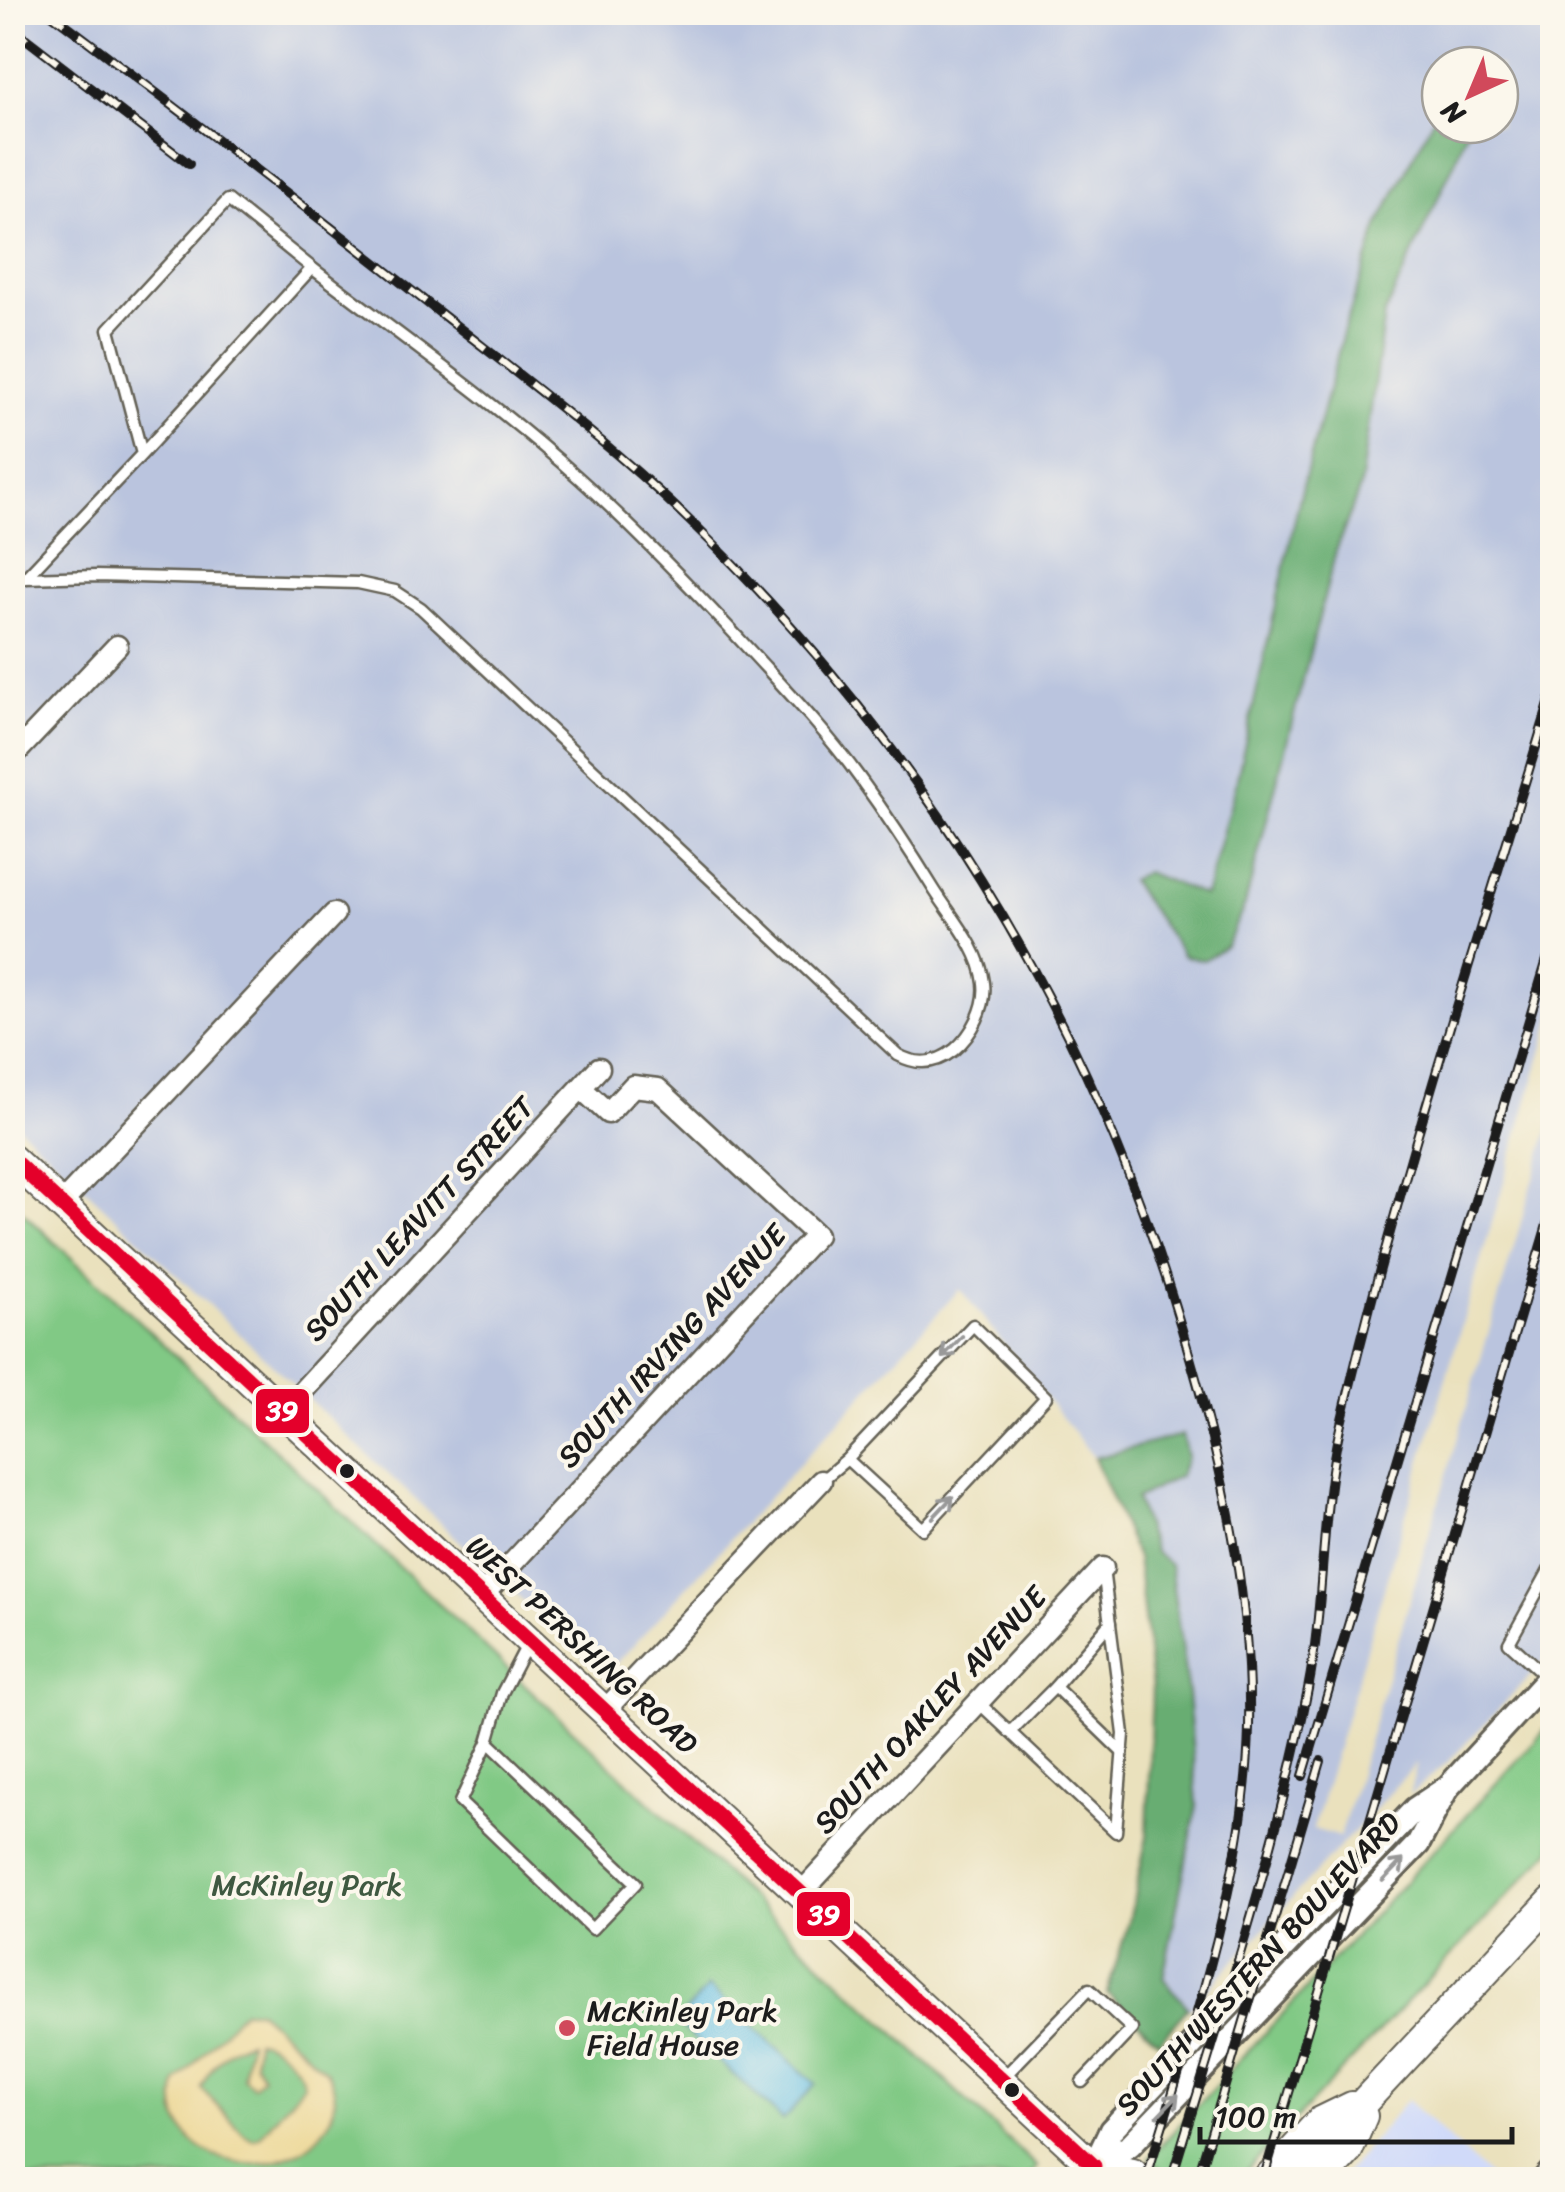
<svg xmlns="http://www.w3.org/2000/svg" width="1565" height="2192" font-family="Sriracha,sans-serif">
  <style>
    .built { fill: #d0daf9 }
    .industrial { fill: #bac4de; fill-rule: evenodd }
    .green { fill: #81c985; stroke: #4e7250; stroke-width: 2.5 }
    .forest { fill: #68ad72; stroke: #426447; stroke-width: 2.5 }
    .sand { fill: #eeda9e; stroke: #857b5d; stroke-width: 2.5; fill-rule: evenodd }
    .water { fill: #64bee2; stroke: #406d7f; stroke-width: 2.5 }
    .lines { fill: none; stroke-linecap: round; stroke-linejoin: round }
    .service-casing { stroke: #646154; stroke-width: 15 }
    .minor-casing { stroke: #646154; stroke-width: 25 }
    .tertiary-casing { stroke: #646154; stroke-width: 28 }
    .secondary-casing { stroke: #646154; stroke-width: 32 }
    .service { stroke: #fff; stroke-width: 10 }
    .minor { stroke: #fff; stroke-width: 20 }
    .tertiary { stroke: #fff; stroke-width: 22 }
    .secondary { stroke: #fff; stroke-width: 28 }
    .rail-casing { stroke: #1c1c1c; stroke-width: 10 }
    .rail { stroke: #fbf7ec; stroke-width: 6; stroke-dasharray: 19; stroke-linecap: butt }
    .bus-1-casing { stroke: #fbf7ec; stroke-width: 22 }
    .bus-1 { stroke: #e4002b; stroke-width: 15 }
    .oneway { stroke: #999 }
    .bus-dot { fill: #1c1c1c; stroke: #fbf7ec; stroke-width: 4 }
    .poi-dot { fill: #d1495b; stroke: #fbf7ec; stroke-width: 4 }
    .labels { text-anchor: middle; stroke-width: 8; stroke-linejoin: round; paint-order: stroke }
    .street-label { font-size: 30px; fill: #1c1c1c; stroke: #fbf7ec }
    .park-label { font-size: 30px; fill: #3f5941; stroke: #fbf7ec }
    .poi-label { font-size: 30px; fill: #1c1c1c; stroke: #fbf7ec; text-anchor: start }
    .line-badge { stroke: #fbf7ec; stroke-width: 4 }
    .badge-label { font-size: 28px; text-anchor: middle; font-weight: bold; fill: #fff }
  </style>
  <rect width="100%" height="100%" fill="#fbf7ec"/>
  <filter id="ink" filterUnits="userSpaceOnUse"><feTurbulence type="fractalNoise" baseFrequency=".01" numOctaves="2"/><feDisplacementMap in="SourceGraphic" scale="20" xChannelSelector="R" yChannelSelector="G"/><feConvolveMatrix kernelMatrix="1 2 1 2 8 2 1 2 1" color-interpolation-filters="sRGB"/></filter>
  <filter id="wash" filterUnits="userSpaceOnUse"><feTurbulence type="fractalNoise" baseFrequency=".0048" numOctaves="4" result="noise"/><feDisplacementMap in="SourceGraphic" scale="40" xChannelSelector="R" yChannelSelector="G"/><feGaussianBlur stdDeviation="2.25" result="paint"/><feColorMatrix in="noise" values="0 0 0 0 0 0 0 0 0 0 0 0 0 0 0 0 0 1.4 0 .05"/><feComposite in="paint" operator="in"/></filter>
  <g filter="url(#wash)">
    <rect width="100%" height="100%" fill="#eae1bd"/>
    <path class="built" d="M1407 2100 1492 2179 1340 2180Z"/>
    <path class="industrial" d="M12 13H1552V1019L1313 1829 1340 1837 1552 1117V1653L1450 1760 1409 1795 1417 1763 1159 2042 1107 1993 1129 1921 1147 1836 1152 1687 1137 1558 1094 1458 960 1289 604 1677 13 1121ZM1440 65H1500V125H1440Z"/>
    <g class="green">
      <path d="M12 1202 1037 2167 1026 2179H13Z"/>
      <path d="M1552 1723V1849L1239 2179H1172L1149 2158Z"/>
    </g>
    <g class="forest">
      <path d="M1440 105V125H1468L1455 161 1384 315 1360 487 1336 551 1245 905 1226 946 1204 960 1184 956 1130 880 1146 872 1205 896 1235 788 1300 497 1344 330 1379 224Z"/>
      <path d="M1182 1435 1187 1457 1179 1476 1136 1499 1154 1552 1170 1565 1188 1694 1197 1805 1163 1978 1188 2008 1159 2042 1107 1993 1129 1921 1147 1836 1152 1687 1137 1558 1094 1458Z"/>
    </g>
    <path class="sand" d="M243 2010H258L327 2072C337 2088 337 2106 328 2123 289 2192 156 2168 177 2082ZM256 2040C275 2042 300 2065 304 2084L260 2136 253 2139 244 2134 201 2088C209 2069 229 2045 249 2041L243 2077 253 2086 262 2076 254 2062Z"/>
    <path class="water" d="M709 1987 816 2084 783 2120 676 2022Z"/>
  </g>
  <g filter="url(#ink)">
    <g class="lines">
      <g class="service-casing">
        <g id="service">
          <path d="M25 578 96 576 358 583 395 591 421 608 898 1055C918 1066 936 1064 954 1050 972 1035 987 1007 984 983 980 949 953 919 935 891 911 852 886 814 859 777 828 734 791 695 756 657 699 595 642 535 580 479 496 403 402 337 312 268"/>
          <path d="M12 586 25 578 142 454 312 268 228 200 109 329 142 454"/>
          <path d="M821 1481 847 1459 973 1325 1046 1397 923 1529 847 1459"/>
          <path d="M1548 1678 1509 1643 1552 1565"/>
          <path d="M1055 1687 1122 1752"/>
          <path d="M978 1702 1116 1832 1124 1734 1103 1569"/>
          <path d="M1010 1732 1055 1687 1110 1623"/>
          <path d="M488 1742 460 1802 592 1929 636 1883 488 1742 502 1693 528 1643"/>
          <path d="M1002 2079 1089 1989 1132 2029 1082 2082"/>
          <path d="M1535 2180 1552 2161"/>
        </g>
      </g>
      <g class="minor-casing">
        <g id="minor">
          <path d="M12 757 117 646"/>
          <path d="M61 1204 334 914"/>
          <path d="M284 1411 599 1068"/>
          <path d="M482 1596 816 1235 658 1089 633 1086 608 1113 581 1088"/>
          <path d="M605 1710 821 1481"/>
          <path d="M801 1893 1103 1568"/>
        </g>
      </g>
      <g class="tertiary-casing">
        <g id="tertiary">
          <path d="M1094 2166 1111 2130 1415 1809 1448 1787 1552 1674"/>
          <path d="M1082 2180 1094 2166 1130 2145 1418 1844 1446 1790"/>
        </g>
      </g>
      <g class="secondary-casing">
        <g id="secondary">
          <path d="M12 1159 1108 2180"/>
          <path d="M1094 2166 1133 2173 1140 2180"/>
          <path d="M1266 2180 1319 2122 1352 2106"/>
          <path d="M1291 2180 1552 1901"/>
          <path d="M1321 2180 1348 2151 1363 2116"/>
        </g>
      </g>
      <use href="#service" class="service"/>
      <use href="#minor" class="minor"/>
      <use href="#tertiary" class="tertiary"/>
      <use href="#secondary" class="secondary"/>
      <g class="rail-casing">
        <g id="rail">
          <path d="M49 12C184 113 317 216 449 320 533 386 618 450 694 525 915 739 1080 1003 1172 1297 1215 1436 1252 1580 1249 1727 1246 1879 1189 2035 1146 2180"/>
          <path d="M12 28 189 164"/>
          <path d="M1303 1776 1552 943"/>
          <path d="M1171 2180C1220 2017 1275 1855 1308 1689 1325 1603 1320 1514 1340 1428 1397 1181 1479 937 1552 694"/>
          <path d="M1197 2180 1321 1761"/>
          <path d="M1263 2180 1552 1208"/>
        </g>
      </g>
      <use href="#rail" class="rail"/>
      <g class="bus-1-casing">
        <path id="bus-1" d="M12 1159 1094 2166"/>
      </g>
      <use href="#bus-1" class="bus-1"/>
    </g>
    <defs><path id="oneway-shaft" d="M-6 0H5M1.5-3L5.5 0L1.5 3" fill="none" stroke-width="1.6" stroke-linecap="round" stroke-linejoin="round" transform="scale(2.5)"/></defs>
    <g class="oneway">
      <use href="#oneway-shaft" transform="translate(952 1347) rotate(133)"/>
      <use href="#oneway-shaft" transform="translate(943 1507) rotate(-47)"/>
      <use href="#oneway-shaft" transform="translate(1393 1870) rotate(-46)"/>
      <use href="#oneway-shaft" transform="translate(1168 2105) rotate(-46)"/>
    </g>
  </g>
  <g class="bus-dot">
    <circle cx="347" cy="1471" r="9"/>
    <circle cx="1012" cy="2090" r="9"/>
  </g>
  <circle class="poi-dot" cx="567" cy="2028" r="10"/>
  <g class="labels">
    <g class="street-label">
      <text transform="translate(419 1219) rotate(-47)" y="10">SOUTH LEAVITT STREET</text>
      <text transform="translate(672 1346) rotate(-47)" y="10">SOUTH IRVING AVENUE</text>
      <text transform="translate(582 1645) rotate(43)" y="10">WEST PERSHING ROAD</text>
      <text transform="translate(930 1710) rotate(-47)" y="10">SOUTH OAKLEY AVENUE</text>
      <text transform="translate(1258 1964) rotate(-47)" y="10">SOUTH WESTERN BOULEVARD</text>
    </g>
    <g class="park-label">
      <text x="307" y="1895">McKinley Park</text>
    </g>
    <g class="poi-label">
      <text x="587" y="2021">McKinley Park<tspan x="587" dy="34">Field House</tspan></text>
    </g>
  </g>
  <g class="line-badge">
    <rect x="254" y="1387" width="57" height="48" rx="10" fill="#e4002b"/>
    <rect x="795" y="1890" width="57" height="48" rx="10" fill="#e4002b"/>
  </g>
  <g class="badge-label">
    <text x="282" y="1420">39</text>
    <text x="824" y="1924">39</text>
  </g>
  <rect width="1565" height="2192" fill="none" stroke="#fbf7ec" stroke-width="50"/>
  <g transform="translate(1470 95) rotate(224)"><circle r="48" fill="#fbf7ec" stroke="#a29f99" stroke-width="2.5"/>
  <path d="M0-8L18 38L0 25L-18 38Z" fill="#d1495b"/>
  <text y="-15" font-size="28" font-weight="bold" text-anchor="middle" fill="#1c1c1c">N</text>
  </g>
  <path d="M1200 2127v15h312v-15" fill="none" stroke="#1c1c1c" stroke-width="5"/>
  <text x="1215" y="2127" font-size="30" fill="#1c1c1c" stroke="#fbf7ec" stroke-width="8" paint-order="stroke">100 m</text>
</svg>
